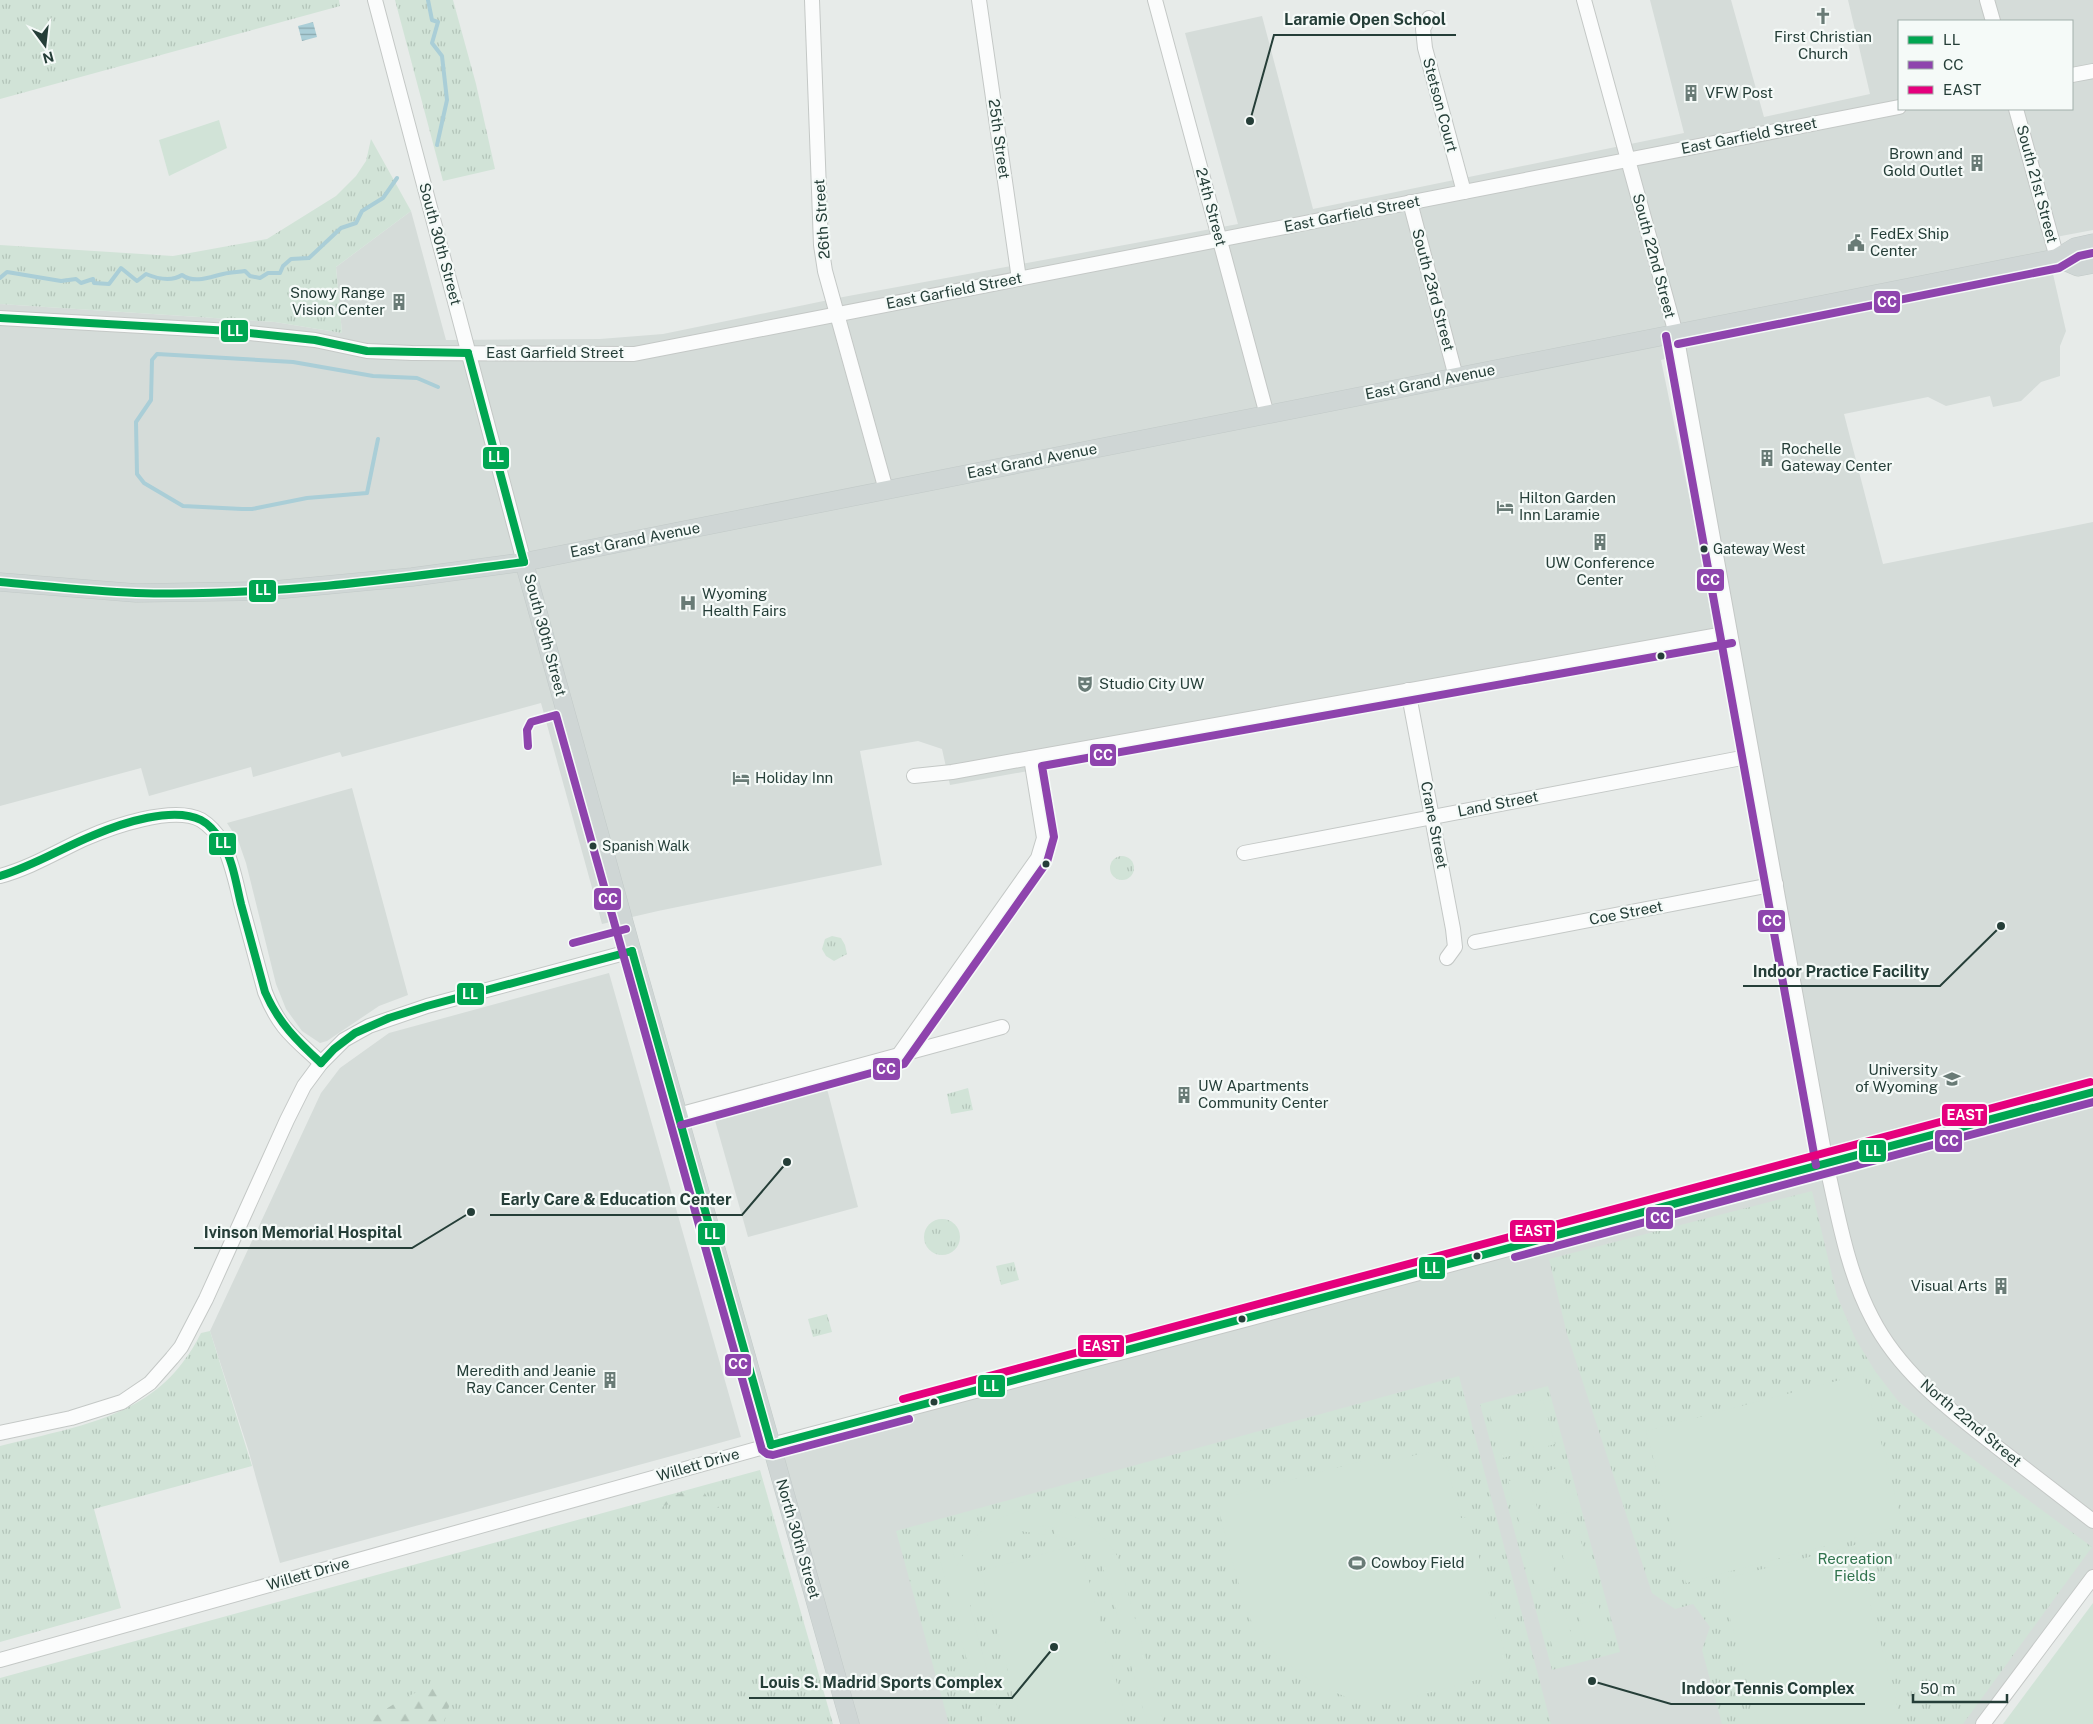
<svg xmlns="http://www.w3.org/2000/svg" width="2093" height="1724" font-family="'Public Sans',sans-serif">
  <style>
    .built { fill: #d5dcd9; fill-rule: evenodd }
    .grass { fill: url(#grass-tufts) }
    .forest { fill: url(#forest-firs) }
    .garden { fill: #d1e3d7 }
    .water { fill: url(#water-rules) }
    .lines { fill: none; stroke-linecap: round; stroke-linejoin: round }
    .stream { stroke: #aaced7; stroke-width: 4 }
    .minor-casing { stroke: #c4c8c6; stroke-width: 16 }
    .major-casing { stroke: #c2cac8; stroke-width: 19 }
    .minor { stroke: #fbfcfc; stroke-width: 14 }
    .major { stroke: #cfd6d5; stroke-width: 18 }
    .bus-1-casing { stroke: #f5faf8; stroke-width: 11 }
    .bus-2-casing { stroke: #f5faf8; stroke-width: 11 }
    .bus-3-casing { stroke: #f5faf8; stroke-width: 11 }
    .bus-1 { stroke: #00a651; stroke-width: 8 }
    .bus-2 { stroke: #8e44ad; stroke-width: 8 }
    .bus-3 { stroke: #e5007d; stroke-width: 8 }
    .bus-dot { fill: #253e38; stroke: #f5faf8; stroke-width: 2 }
    .labels { text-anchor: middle; stroke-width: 4.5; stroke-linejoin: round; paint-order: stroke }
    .bus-label { font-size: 14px; fill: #253e38; stroke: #f5faf8; text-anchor: start }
    .poi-label { font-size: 15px; fill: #253e38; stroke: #f5faf8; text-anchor: start }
    .street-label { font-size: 15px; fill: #253e38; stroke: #f5faf8 }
    .park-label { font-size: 15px; fill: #30734d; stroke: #f5faf8 }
    .leader { fill: none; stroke: #253e38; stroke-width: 2 }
    .callout-dot { fill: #253e38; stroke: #f5faf8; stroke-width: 2 }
    .callout-label { font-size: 16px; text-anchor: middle; font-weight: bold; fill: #253e38; stroke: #f5faf8; stroke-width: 4.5; stroke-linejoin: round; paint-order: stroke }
    .line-badge { stroke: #f5faf8; stroke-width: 2 }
    .badge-label { font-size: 14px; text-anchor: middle; font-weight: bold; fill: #fff }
  </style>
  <defs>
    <pattern id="grass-tufts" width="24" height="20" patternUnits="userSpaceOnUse" patternTransform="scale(1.25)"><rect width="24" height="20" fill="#d1e3d7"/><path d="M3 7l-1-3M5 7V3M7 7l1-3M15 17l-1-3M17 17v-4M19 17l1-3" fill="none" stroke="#b3c4b9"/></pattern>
    <pattern id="forest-firs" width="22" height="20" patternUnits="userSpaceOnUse" patternTransform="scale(1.25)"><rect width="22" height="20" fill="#d1e3d7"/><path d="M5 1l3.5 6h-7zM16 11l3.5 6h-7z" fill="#b3c4b9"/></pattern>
    <pattern id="water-rules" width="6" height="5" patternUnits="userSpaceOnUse" patternTransform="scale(1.25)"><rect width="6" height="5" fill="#aaced7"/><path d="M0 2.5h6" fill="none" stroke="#8aa9af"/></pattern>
  </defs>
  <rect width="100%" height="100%" fill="#e7ebe9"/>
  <g class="built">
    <path d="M1650 0H1731L1764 117 1870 94 1848 0H2093V230L2045 239 2066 331 2060 346V376L2041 382 2021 401 1993 407 1990 396 1946 406 1928 397 1844 414 1883 564 2093 522V1576L1976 1724H850L771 1445 1826 1163 1680 355 1661 360 1692 510 1717 647 950 785 942 749 918 741 860 751 882 865 658 911 602 924 541 703 342 757 340 752 253 777 251 767 149 796 141 768 0 806V304L275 322 342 333 336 267 411 211 446 340 600 339 663 334 843 297 1238 224 1185 33 1262 16 1313 209 1684 133ZM1899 21H2072V109H1899Z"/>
    <path d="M352 788 408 995 379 1006 327 1041 320 1043 302 1031 286 1009 276 984 246 863 238 840 227 823Z"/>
    <path d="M609 973 741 1437 280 1563 248 1449 210 1331 321 1093 340 1068 389 1033Z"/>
    <path d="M826 1085 858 1207 748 1237 714 1117Z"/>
  </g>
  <g class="grass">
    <path d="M0 0H339L340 6 0 99Z"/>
    <path d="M395 0H453L476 84 495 169 443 181Z"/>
    <path d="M371 139 411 211 336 267 342 333 275 322 0 304V245L173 256 267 239 336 196 356 176 366 161Z"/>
    <circle cx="1122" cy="868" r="12"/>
    <path d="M832 936 841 938 845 945 847 954 834 961 826 956 822 949 825 939Z"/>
    <path d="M968 1088 973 1110 951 1114 947 1094Z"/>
    <path d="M1812 1191 1837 1296 1855 1338 1875 1371 1898 1401 1931 1428 2092 1547 1963 1724H1722L1702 1650 1710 1627 1693 1604 1675 1609 1652 1593 1567 1334 1549 1259Z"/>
    <circle cx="942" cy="1237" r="18"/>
    <path d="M1014 1262 1019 1280 1001 1285 996 1266Z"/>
    <path d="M827 1314 832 1332 813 1337 808 1319Z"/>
    <path d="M210 1331 252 1466 94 1509 121 1608 0 1642V1446C64 1429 141 1420 183 1362 190 1353 196 1343 201 1333Z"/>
    <path d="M1459 1376 1551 1724H949L896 1531Z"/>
    <path d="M1548 1386 1620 1652 1552 1670 1480 1404Z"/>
    <path d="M760 1470 833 1724H0V1678Z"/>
  </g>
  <g class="forest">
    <path d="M693 1490 704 1492 710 1502 717 1504 719 1508 707 1507 696 1496 663 1506 660 1521H656V1508L661 1499Z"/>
    <path d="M441 1685 449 1687 451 1701 443 1724H363C388 1708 412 1690 441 1685Z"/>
  </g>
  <g class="garden">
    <path d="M219 120 227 148 169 176 159 140Z"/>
    <path d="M1863 1374 1903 1525 1686 1583 1646 1431Z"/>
    <path d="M1543 1400 1555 1444 1534 1450 1522 1406Z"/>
    <path d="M1510 1409 1522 1453 1502 1458 1490 1415Z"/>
    <path d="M1427 1452 1446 1462 1461 1518 1468 1517 1510 1671 1399 1701 1383 1703H1367L1351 1699 1315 1684 1279 1658 1258 1636 1245 1607 1216 1500 1369 1459 1371 1466Z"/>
    <path d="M1561 1467 1573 1511 1552 1516 1541 1473Z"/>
    <path d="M1529 1476 1540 1519 1520 1525 1508 1481Z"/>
    <path d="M1042 1508C1076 1512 1100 1528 1118 1557L1164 1724H1147L1107 1577 1096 1555 1082 1541 1054 1536 1055 1528H1057L1042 1525 1040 1526 1046 1527 1045 1535 1014 1530 1002 1536 985 1551 978 1561 970 1585V1608L1002 1724H984L938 1552 952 1548 957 1566C976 1528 999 1511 1042 1508Z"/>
    <path d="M1579 1534 1591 1577 1570 1583 1558 1539Z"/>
    <path d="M1546 1542 1558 1586 1537 1591 1525 1548Z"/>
    <path d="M1079 1544 1128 1724H1022L981 1571Z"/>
    <path d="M1855 1545 1902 1724H1758L1720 1580Z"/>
    <path d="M1597 1600 1609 1643 1588 1649 1576 1605Z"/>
    <path d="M2093 1603V1724H2003Z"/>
    <path d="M1564 1609 1576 1652 1555 1658 1544 1614Z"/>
  </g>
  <path class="water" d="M313 22 317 37 302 41 298 26Z"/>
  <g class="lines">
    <g class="stream">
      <path d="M428 0 432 20 438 22 432 43 442 56 447 100 437 145"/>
      <path d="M0 278 7 272 61 281 76 279 81 283 93 279 94 283 109 284 121 268 137 281 146 274C158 279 171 282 182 275 196 285 214 275 228 273 234 272 239 272 245 271L250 276 260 278 268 273H280L283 266 291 259 309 258 341 228 356 223 362 211 383 198 397 178"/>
      <path d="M378 439 367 493 307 498 252 509H242L183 506 144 483 137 474 136 422 151 400 152 360 157 354 293 362 373 376 417 378 438 387"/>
    </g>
    <g class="minor-casing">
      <g id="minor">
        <path d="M375 0 524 562"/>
        <path d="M812 0 821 245 825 271 886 490"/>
        <path d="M979 0 1019 279"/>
        <path d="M1155 0 1267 415"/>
        <path d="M1584 0 1676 334 1826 1163C1838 1214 1847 1271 1872 1318 1900 1373 1950 1410 1997 1447 2029 1472 2061 1496 2093 1521"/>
        <path d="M1987 0 1993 21"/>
        <path d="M1429 18 1423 29 1425 48 1464 192"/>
        <path d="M2072 75 2093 71"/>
        <path d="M2016 109 2057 258"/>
        <path d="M1410 202 1456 377"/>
        <path d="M0 318 231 331 315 340 367 351 412 353 634 354 1899 107"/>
        <path d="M1408 690 1453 929 1455 947 1447 958"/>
        <path d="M914 776 952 772 1730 633"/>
        <path d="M1244 853 1752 756"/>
        <path d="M0 876C30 868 56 852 84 839 111 827 173 805 201 820 209 825 217 834 222 842 232 861 236 883 241 903 249 933 257 962 265 992 279 1028 293 1037 321 1063"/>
        <path d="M1475 942 1776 884"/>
        <path d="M898 1056 1038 858 1044 838 1031 758"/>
        <path d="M678 1115 1002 1027"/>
        <path d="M0 1433 71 1418 122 1402 150 1383 172 1358 181 1347 206 1299 287 1120 304 1086 321 1063 344 1040 369 1026 427 1006 632 951"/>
        <path d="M0 1660 771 1445 1248 1319 2093 1092"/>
        <path d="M1983 1724 2093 1577"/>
      </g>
    </g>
    <g class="major-casing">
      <g id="major">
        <path d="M2057 258 2078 267 2093 264"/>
        <path d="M524 562 632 951 850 1724"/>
        <path d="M0 582 136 593 264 591 412 577 524 562 2057 258 2075 247 2093 243"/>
      </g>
    </g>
    <use href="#minor" class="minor"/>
    <use href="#major" class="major"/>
    <g class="bus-1-casing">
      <g id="bus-1">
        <path d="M0 318 231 331 315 340 367 351 468 353"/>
        <path d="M468 353 524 562"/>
        <path d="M0 582C45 586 91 591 136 593 265 597 397 579 524 562"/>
        <path d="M0 876C33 866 62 848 94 835 122 823 173 806 201 820 209 824 217 834 222 842 233 861 236 883 241 904 249 933 257 963 265 992 278 1022 297 1041 321 1063"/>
        <path d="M632 951 771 1445"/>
        <path d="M321 1063 334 1049 355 1033 389 1018 427 1006 632 951"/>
        <path d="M771 1445 2093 1092"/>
      </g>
    </g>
    <g class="bus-2-casing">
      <g id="bus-2">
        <path d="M1666 336 1816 1165"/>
        <path d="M1678 344 2059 268 2079 256 2093 253"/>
        <path d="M528 746 527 730 531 722 556 715 762 1450 767 1454 773 1455 909 1419"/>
        <path d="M573 943 626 929"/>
        <path d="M681 1125 904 1064 1047 862 1054 837 1042 766 1732 643"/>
        <path d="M1515 1257 2093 1102"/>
      </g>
    </g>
    <g class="bus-3-casing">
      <path id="bus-3" d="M903 1399 2090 1082"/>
    </g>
    <use href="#bus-1" class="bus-1"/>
    <use href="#bus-2" class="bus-2"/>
    <use href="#bus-3" class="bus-3"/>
  </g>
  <defs>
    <g id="church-bare" transform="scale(1.35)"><path d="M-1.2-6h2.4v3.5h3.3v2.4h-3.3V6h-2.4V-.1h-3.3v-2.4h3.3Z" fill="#697b76" stroke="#f5faf8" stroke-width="2.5" paint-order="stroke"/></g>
    <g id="building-bare" transform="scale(1.35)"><path d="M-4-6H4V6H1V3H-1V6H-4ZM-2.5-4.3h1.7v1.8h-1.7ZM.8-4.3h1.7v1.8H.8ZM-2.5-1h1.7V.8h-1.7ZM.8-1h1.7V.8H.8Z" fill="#697b76" stroke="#f5faf8" stroke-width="2.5" paint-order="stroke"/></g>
    <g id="civic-bare" transform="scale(1.35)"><path d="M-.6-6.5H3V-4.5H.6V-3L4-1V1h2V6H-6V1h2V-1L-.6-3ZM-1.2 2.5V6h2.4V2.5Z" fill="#697b76" stroke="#f5faf8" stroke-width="2.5" paint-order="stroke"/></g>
    <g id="hotel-bare" transform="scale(1.35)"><path d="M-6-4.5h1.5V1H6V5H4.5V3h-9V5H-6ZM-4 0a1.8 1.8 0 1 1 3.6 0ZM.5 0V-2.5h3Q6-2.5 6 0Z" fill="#697b76" stroke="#f5faf8" stroke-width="2.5" paint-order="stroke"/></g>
    <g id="hospital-bare" transform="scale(1.35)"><path d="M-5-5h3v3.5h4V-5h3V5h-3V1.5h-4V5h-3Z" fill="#697b76" stroke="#f5faf8" stroke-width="2.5" paint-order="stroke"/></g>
    <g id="theatre-bare" transform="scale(1.35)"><path d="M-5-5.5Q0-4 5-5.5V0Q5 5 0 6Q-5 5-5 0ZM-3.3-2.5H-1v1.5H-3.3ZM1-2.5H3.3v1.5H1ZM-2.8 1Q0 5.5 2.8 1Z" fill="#697b76" stroke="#f5faf8" stroke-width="2.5" paint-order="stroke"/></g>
    <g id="university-bare" transform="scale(1.35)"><path d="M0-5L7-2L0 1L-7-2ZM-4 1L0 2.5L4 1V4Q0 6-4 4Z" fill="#697b76" stroke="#f5faf8" stroke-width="2.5" paint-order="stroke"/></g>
    <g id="stadium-bare" transform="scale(1.35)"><path d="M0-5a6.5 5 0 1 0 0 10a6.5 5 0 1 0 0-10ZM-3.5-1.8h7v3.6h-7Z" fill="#697b76" stroke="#f5faf8" stroke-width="2.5" paint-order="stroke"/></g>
  </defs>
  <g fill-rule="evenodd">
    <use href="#church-bare" x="1823" y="16"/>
    <use href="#building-bare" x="1691" y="93"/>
    <use href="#building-bare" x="1977" y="163"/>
    <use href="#civic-bare" x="1856" y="243"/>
    <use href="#building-bare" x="399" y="302"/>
    <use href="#building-bare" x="1767" y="458"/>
    <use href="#hotel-bare" x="1505" y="507"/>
    <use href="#building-bare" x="1600" y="542"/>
    <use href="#hospital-bare" x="688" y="603"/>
    <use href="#theatre-bare" x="1085" y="684"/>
    <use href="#hotel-bare" x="741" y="778"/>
    <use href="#university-bare" x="1952" y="1079"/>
    <use href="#building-bare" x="1184" y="1095"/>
    <use href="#building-bare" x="2001" y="1286"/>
    <use href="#building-bare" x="610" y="1380"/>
    <use href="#stadium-bare" x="1357" y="1563"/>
  </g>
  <g class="bus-dot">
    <circle cx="1704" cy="549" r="4.5"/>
    <circle cx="1661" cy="656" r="4.5"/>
    <circle cx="593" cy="846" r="4.5"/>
    <circle cx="1046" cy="864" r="4.5"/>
    <circle cx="1477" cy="1256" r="4.5"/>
    <circle cx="1242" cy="1319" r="4.5"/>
    <circle cx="934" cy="1402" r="4.5"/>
  </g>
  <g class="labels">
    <g class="bus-label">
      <text x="1713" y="554">Gateway West</text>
      <text x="602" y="851">Spanish Walk</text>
    </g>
    <g class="poi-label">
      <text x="1823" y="42" text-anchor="middle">First Christian<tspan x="1823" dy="17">Church</tspan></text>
      <text x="1705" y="98">VFW Post</text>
      <text x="1963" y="159" text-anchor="end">Brown and<tspan x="1963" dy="17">Gold Outlet</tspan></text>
      <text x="1870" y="239">FedEx Ship<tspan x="1870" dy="17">Center</tspan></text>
      <text x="385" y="298" text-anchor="end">Snowy Range<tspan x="385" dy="17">Vision Center</tspan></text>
      <text x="1781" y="454">Rochelle<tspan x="1781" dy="17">Gateway Center</tspan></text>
      <text x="1519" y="503">Hilton Garden<tspan x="1519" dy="17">Inn Laramie</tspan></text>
      <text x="1600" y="568" text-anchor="middle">UW Conference<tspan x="1600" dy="17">Center</tspan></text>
      <text x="702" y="599">Wyoming<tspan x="702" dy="17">Health Fairs</tspan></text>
      <text x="1099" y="689">Studio City UW</text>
      <text x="755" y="783">Holiday Inn</text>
      <text x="1938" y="1075" text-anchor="end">University<tspan x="1938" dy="17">of Wyoming</tspan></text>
      <text x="1198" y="1091">UW Apartments<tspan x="1198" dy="17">Community Center</tspan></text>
      <text x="1987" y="1291" text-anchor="end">Visual Arts</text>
      <text x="596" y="1376" text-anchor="end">Meredith and Jeanie<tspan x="596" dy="17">Ray Cancer Center</tspan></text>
      <text x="1371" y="1568">Cowboy Field</text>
    </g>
    <g class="street-label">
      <text transform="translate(1440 105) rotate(75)" y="5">Stetson Court</text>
      <text transform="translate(1749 136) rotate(-11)" y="5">East Garfield Street</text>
      <text transform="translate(999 139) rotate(82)" y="5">25th Street</text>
      <text transform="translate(2037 184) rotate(75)" y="5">South 21st Street</text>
      <text transform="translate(1211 207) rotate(75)" y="5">24th Street</text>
      <text transform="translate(1352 214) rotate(-11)" y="5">East Garfield Street</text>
      <text transform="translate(822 219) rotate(-94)" y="5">26th Street</text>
      <text transform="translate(440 244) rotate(75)" y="5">South 30th Street</text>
      <text transform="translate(1654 256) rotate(75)" y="5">South 22nd Street</text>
      <text transform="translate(1433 290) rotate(75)" y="5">South 23rd Street</text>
      <text transform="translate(954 291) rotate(-11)" y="5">East Garfield Street</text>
      <text x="555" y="358">East Garfield Street</text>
      <text transform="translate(1430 382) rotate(-11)" y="5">East Grand Avenue</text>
      <text transform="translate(1032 461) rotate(-11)" y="5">East Grand Avenue</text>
      <text transform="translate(635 540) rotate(-11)" y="5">East Grand Avenue</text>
      <text transform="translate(545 635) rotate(75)" y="5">South 30th Street</text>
      <text transform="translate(1498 804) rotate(-11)" y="5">Land Street</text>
      <text transform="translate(1434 825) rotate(79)" y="5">Crane Street</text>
      <text transform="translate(1626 913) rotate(-11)" y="5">Coe Street</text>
      <text transform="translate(1971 1423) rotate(40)" y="5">North 22nd Street</text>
      <text transform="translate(698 1465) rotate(-16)" y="5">Willett Drive</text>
      <text transform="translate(798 1539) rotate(74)" y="5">North 30th Street</text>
      <text transform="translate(308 1574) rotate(-16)" y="5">Willett Drive</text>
    </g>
    <g class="park-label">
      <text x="1855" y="1564">Recreation<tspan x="1855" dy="17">Fields</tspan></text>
    </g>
  </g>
  <path class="leader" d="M1250 121L1274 35H1456M2001 926L1940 986H1743M787 1162L742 1215H490M471 1212L412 1248H194M1054 1647L1012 1698H749M1592 1681L1671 1704H1865"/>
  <g class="callout-dot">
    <circle cx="1250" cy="121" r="5"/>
    <circle cx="2001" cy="926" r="5"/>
    <circle cx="787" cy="1162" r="5"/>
    <circle cx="471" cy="1212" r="5"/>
    <circle cx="1054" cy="1647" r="5"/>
    <circle cx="1592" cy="1681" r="5"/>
  </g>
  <g class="callout-label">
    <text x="1365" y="25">Laramie Open School</text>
    <text x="1841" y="977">Indoor Practice Facility</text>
    <text x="616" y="1205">Early Care &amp; Education Center</text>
    <text x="303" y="1238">Ivinson Memorial Hospital</text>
    <text x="881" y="1688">Louis S. Madrid Sports Complex</text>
    <text x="1768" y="1694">Indoor Tennis Complex</text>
  </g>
  <g class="line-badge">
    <rect x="1873" y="290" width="28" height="24" rx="5" fill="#8e44ad"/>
    <rect x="220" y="319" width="29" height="24" rx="5" fill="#00a651"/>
    <rect x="482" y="446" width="28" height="24" rx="5" fill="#00a651"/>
    <rect x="1696" y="568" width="29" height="24" rx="5" fill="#8e44ad"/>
    <rect x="248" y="579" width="29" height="24" rx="5" fill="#00a651"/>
    <rect x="1089" y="743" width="28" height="24" rx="5" fill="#8e44ad"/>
    <rect x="208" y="832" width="29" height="24" rx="5" fill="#00a651"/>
    <rect x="593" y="887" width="29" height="24" rx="5" fill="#8e44ad"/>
    <rect x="1757" y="909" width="29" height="24" rx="5" fill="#8e44ad"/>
    <rect x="456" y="982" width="29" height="24" rx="5" fill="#00a651"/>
    <rect x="872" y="1057" width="29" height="24" rx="5" fill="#8e44ad"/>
    <rect x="1941" y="1103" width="47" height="24" rx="5" fill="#e5007d"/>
    <rect x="1934" y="1129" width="29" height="24" rx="5" fill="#8e44ad"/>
    <rect x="1858" y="1139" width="29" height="24" rx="5" fill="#00a651"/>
    <rect x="1645" y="1206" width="29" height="24" rx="5" fill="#8e44ad"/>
    <rect x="1509" y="1219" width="47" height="24" rx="5" fill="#e5007d"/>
    <rect x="697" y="1222" width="29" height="24" rx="5" fill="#00a651"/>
    <rect x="1418" y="1256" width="28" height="24" rx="5" fill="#00a651"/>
    <rect x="1077" y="1334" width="48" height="24" rx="5" fill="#e5007d"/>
    <rect x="724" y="1353" width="28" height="24" rx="5" fill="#8e44ad"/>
    <rect x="977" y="1374" width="29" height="24" rx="5" fill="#00a651"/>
  </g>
  <g class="badge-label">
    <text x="1887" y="307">CC</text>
    <text x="235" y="336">LL</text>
    <text x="496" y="462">LL</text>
    <text x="1710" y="585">CC</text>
    <text x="263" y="595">LL</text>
    <text x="1103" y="760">CC</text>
    <text x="223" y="848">LL</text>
    <text x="608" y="904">CC</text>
    <text x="1772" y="926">CC</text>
    <text x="470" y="999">LL</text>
    <text x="886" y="1074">CC</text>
    <text x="1965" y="1120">EAST</text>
    <text x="1949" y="1146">CC</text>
    <text x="1873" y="1156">LL</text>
    <text x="1660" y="1223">CC</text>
    <text x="1533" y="1236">EAST</text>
    <text x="712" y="1239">LL</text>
    <text x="1432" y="1273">LL</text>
    <text x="1101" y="1351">EAST</text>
    <text x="738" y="1369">CC</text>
    <text x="991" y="1391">LL</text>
  </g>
  <rect x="1898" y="20" width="175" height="90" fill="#f5faf8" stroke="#a2afab"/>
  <rect x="1908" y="36" width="25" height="8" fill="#00a651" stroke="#a2afab"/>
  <text x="1943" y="45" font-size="15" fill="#253e38">LL</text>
  <rect x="1908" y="61" width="25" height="8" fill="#8e44ad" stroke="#a2afab"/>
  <text x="1943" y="70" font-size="15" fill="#253e38">CC</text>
  <rect x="1908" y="86" width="25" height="8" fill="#e5007d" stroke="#a2afab"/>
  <text x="1943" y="95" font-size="15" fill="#253e38">EAST</text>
  <g transform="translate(45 45) rotate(165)" stroke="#f5faf8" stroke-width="4" paint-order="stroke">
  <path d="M0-4L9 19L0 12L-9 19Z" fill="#253e38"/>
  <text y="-8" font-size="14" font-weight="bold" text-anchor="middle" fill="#253e38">N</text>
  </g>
  <path d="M1913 1694v8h94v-8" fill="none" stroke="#253e38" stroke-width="2.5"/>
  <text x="1920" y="1694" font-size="15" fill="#253e38" stroke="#f5faf8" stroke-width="4" paint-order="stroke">50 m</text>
</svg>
